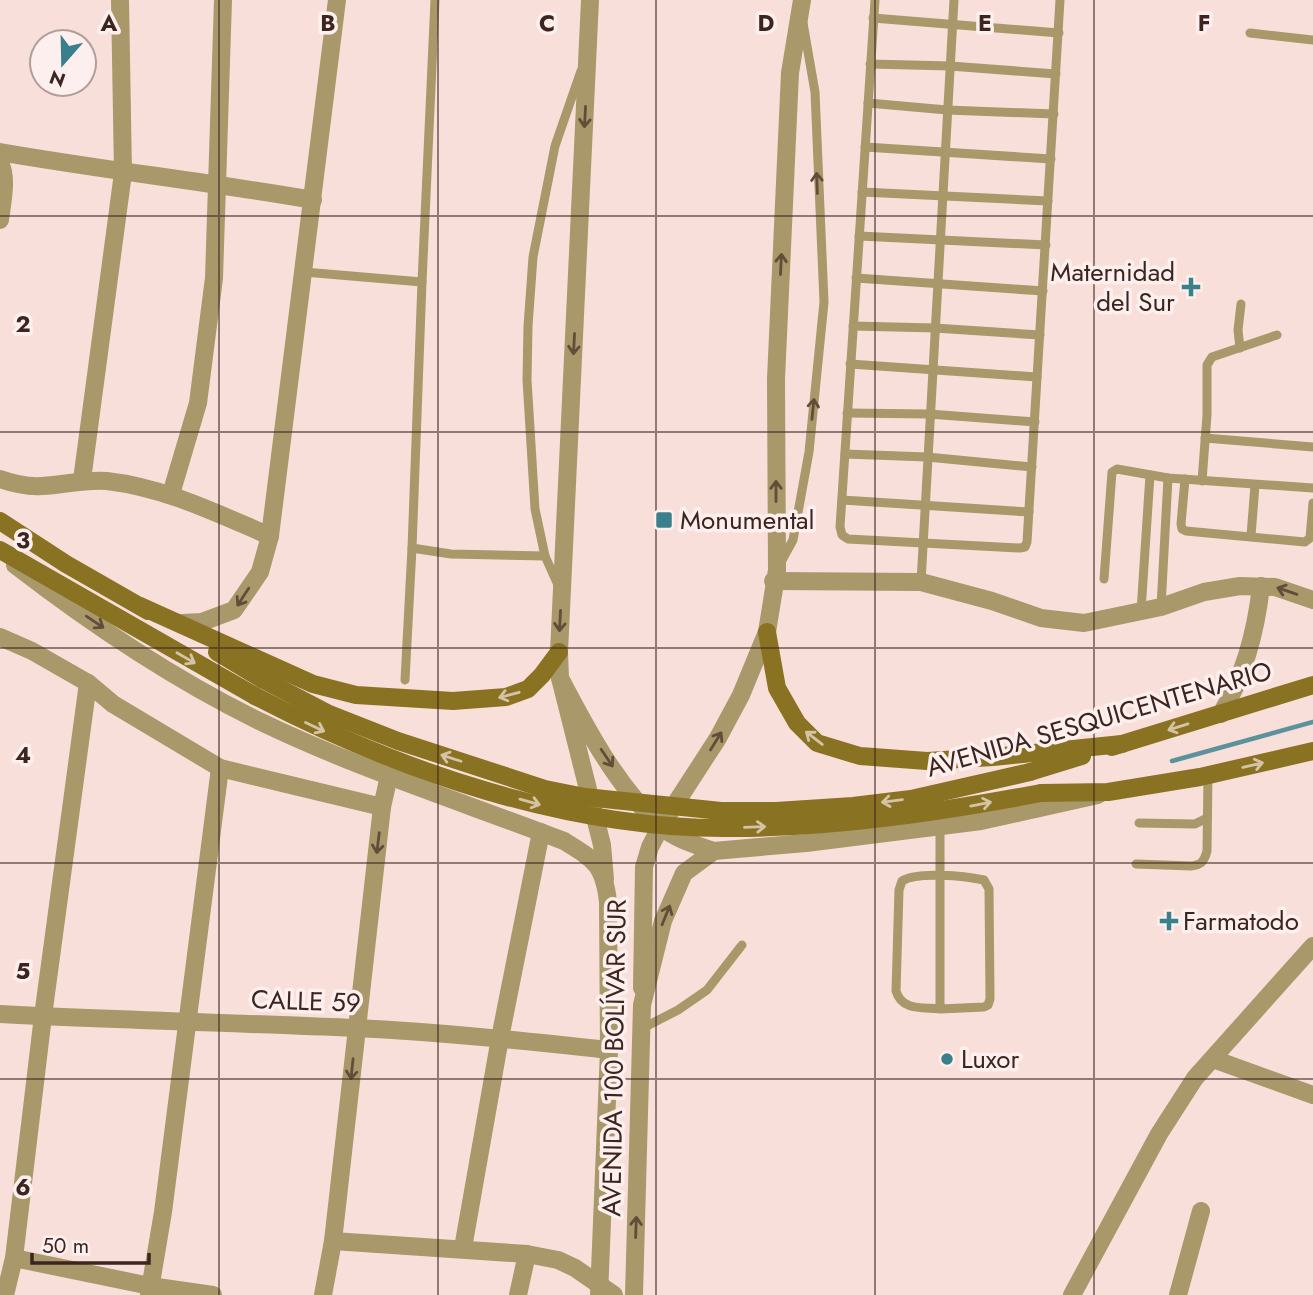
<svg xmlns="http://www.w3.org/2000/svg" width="1313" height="1295" font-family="Jost,sans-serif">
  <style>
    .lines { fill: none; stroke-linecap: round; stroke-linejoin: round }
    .stream { stroke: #5c929c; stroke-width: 4.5 }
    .service { stroke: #a8986a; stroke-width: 9 }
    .minor { stroke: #a8986a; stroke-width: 18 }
    .tertiary { stroke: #a8986a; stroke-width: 18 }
    .secondary { stroke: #8a7223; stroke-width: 18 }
    .secondary-bridge { stroke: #8a7223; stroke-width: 18 }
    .oneway { stroke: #624d3a }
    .oneway2 { stroke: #d5c3a6 }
    .grid { fill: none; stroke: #3c2520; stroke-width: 2; stroke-opacity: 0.55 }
    .poi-dot { fill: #3a7f8c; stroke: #fdefed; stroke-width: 2.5 }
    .labels { text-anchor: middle; stroke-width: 7; stroke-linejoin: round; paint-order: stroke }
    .poi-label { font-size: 26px; fill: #3c2520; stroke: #fdefed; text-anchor: start }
    .street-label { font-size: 26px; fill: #3c2520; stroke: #fdefed }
    .grid-label { font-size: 23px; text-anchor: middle; font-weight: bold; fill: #3c2520; stroke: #fdefed; stroke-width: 7; stroke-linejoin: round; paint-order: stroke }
  </style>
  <rect width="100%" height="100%" fill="#f9dfda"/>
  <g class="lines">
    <path class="stream" d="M1172 761 1313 722"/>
    <g class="service">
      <path d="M435 0 422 282 412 548 451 554 545 556"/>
      <path d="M875 0 840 527 842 535 848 539 1020 548 1025 547 1027 542 1060 0"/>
      <path d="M873 18 1059 33"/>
      <path d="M1250 33 1313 40"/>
      <path d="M870 64 950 66 1056 74"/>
      <path d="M868 103 947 110 1054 114"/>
      <path d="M865 147 1051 159"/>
      <path d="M862 192 1048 201"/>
      <path d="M859 236 1046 245"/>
      <path d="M304 272 422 282"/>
      <path d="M856 278 1043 291"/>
      <path d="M853 326 935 328 1040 335"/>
      <path d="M1240 348 1238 330 1241 304"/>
      <path d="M850 364 1037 377"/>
      <path d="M847 413 929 414 1035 422"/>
      <path d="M1205 438 1313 447"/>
      <path d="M845 454 927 457 1032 467"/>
      <path d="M1185 479 1181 524 1182 529 1186 531 1305 542 1310 538 1313 503"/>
      <path d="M1202 481 1207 415V365L1212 357 1277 335"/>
      <path d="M842 500 1029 512"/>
      <path d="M1251 536 1255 485"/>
      <path d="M781 562 793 540 809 452 824 302 815 92 803 23"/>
      <path d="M1104 579 1112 472 1117 469 1168 478 1313 488"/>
      <path d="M921 582 954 0"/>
      <path d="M558 585 545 556 535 509 527 380 528 326 533 257 555 146 581 71"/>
      <path d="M1161 607 1168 478"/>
      <path d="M1141 611 1150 475"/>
      <path d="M405 680 412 548"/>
      <path d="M1139 823 1195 824 1207 818"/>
      <path d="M1136 864 1191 866C1201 865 1204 862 1207 851L1208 775"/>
      <path d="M940 1009 984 1007 988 1005 990 999 989 889 984 880C965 876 917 871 902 881L899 890 896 991C902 1011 922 1007 940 1009V826"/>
      <path d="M641 1029 678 1010 707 990 742 945"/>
    </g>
    <g class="minor">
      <path d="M590 0 559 652 560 678 602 845 605 879"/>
      <path d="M0 152C104 170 209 182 313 200"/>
      <path d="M0 163C8 178 2 203 0 220"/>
      <path d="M0 479C14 484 28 487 42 486 65 485 84 479 107 481 166 488 216 513 270 536"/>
      <path d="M82 480 123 173 120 0"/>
      <path d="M171 494 198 403 214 278 223 0"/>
      <path d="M773 581 921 582 992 601 1041 618 1084 623 1161 607 1204 592 1240 586 1275 587 1313 600"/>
      <path d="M182 623 202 622 234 610 260 572 270 536 337 0"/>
      <path d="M0 637 32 651 88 683 113 704 220 768 382 807"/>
      <path d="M1221 714C1245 674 1256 632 1261 586"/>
      <path d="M642 988 644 867 650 847 661 826 718 738 741 695 767 632 777 570 776 379 790 73 802 0"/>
      <path d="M0 1014C118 1020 237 1023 355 1028 440 1032 525 1041 609 1050"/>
      <path d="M1213 1059 1313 1095"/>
      <path d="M333 1241 527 1254 558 1260 575 1268 614 1295"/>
      <path d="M463 1248 500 1038 541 832"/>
      <path d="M14 1258 150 1286 213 1295"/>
      <path d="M5 1295 14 1258 43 1016 88 683"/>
      <path d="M149 1295 163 1212 220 768"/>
      <path d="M323 1295 333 1241 382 807 389 776"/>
      <path d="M518 1295 527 1254"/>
      <path d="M1072 1295 1159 1134 1195 1078 1313 946"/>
      <path d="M1178 1295 1201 1211"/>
    </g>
    <g class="tertiary">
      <path d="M15 565C90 623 172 678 257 720 356 768 462 802 564 841 595 860 604 865 608 902L609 1050 599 1295"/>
      <path d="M560 678C587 730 617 786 660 826 675 839 696 845 714 851"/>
      <path d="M634 1295 642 1005 663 921 684 873 714 851 806 843 981 821 1098 795"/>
    </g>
    <g class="secondary">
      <path d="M0 521 66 564 148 611"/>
      <path d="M0 550 255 696"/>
      <path d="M140 606 313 684 356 695 453 701 506 697 528 689 542 675 559 652"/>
      <path d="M767 632 777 688 797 723 817 743 860 756 927 761 993 757 1122 744"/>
      <path d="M217 652 262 679"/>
      <path d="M1112 747 1313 685"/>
      <path d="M1030 772 1082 756"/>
      <path d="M1041 793 1108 792 1200 777 1313 751"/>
    </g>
    <g class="secondary-bridge">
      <path d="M262 679 327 713 398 741 545 789 585 797 721 811H776L853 806 911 799 1030 772"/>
      <path d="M255 696C399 771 571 831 736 828 839 827 940 812 1041 793"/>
    </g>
  </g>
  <defs><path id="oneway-shaft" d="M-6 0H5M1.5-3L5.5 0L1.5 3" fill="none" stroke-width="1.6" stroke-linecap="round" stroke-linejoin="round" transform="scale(1.75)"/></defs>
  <g class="oneway">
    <use href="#oneway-shaft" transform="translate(585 117) rotate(93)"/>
    <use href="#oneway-shaft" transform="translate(817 183) rotate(-92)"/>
    <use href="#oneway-shaft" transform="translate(781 264) rotate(-87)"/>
    <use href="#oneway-shaft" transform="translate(574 344) rotate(93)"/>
    <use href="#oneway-shaft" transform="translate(813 409) rotate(-84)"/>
    <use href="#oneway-shaft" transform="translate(776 491) rotate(-90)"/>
    <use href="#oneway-shaft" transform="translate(1287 591) rotate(-161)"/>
    <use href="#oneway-shaft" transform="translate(243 597) rotate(123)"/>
    <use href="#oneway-shaft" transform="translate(560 621) rotate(93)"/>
    <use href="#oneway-shaft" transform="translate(95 622) rotate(34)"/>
    <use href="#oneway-shaft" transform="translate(716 741) rotate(-58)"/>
    <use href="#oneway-shaft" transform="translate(607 758) rotate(56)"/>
    <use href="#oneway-shaft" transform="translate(378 843) rotate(97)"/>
    <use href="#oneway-shaft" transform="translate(666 915) rotate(-68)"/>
    <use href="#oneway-shaft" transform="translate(352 1069) rotate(96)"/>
    <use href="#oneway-shaft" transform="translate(636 1227) rotate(-88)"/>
  </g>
  <g class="oneway2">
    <use href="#oneway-shaft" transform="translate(186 658) rotate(30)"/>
    <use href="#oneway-shaft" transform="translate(509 695) rotate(165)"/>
    <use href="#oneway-shaft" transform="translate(315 727) rotate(25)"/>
    <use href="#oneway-shaft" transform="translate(1178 727) rotate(163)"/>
    <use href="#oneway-shaft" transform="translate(814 738) rotate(-142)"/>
    <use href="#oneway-shaft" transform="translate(451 758) rotate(-162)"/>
    <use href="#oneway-shaft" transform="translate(1253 765) rotate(-13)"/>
    <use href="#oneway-shaft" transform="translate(892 801) rotate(173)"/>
    <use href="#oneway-shaft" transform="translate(530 802) rotate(16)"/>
    <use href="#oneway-shaft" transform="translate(981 804) rotate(-11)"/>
    <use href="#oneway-shaft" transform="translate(755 827) rotate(-2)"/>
  </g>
  <path class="grid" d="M219 0V1295M438 0V1295M656 0V1295M875 0V1295M1094 0V1295M0 216H1313M0 432H1313M0 648H1313M0 863H1313M0 1079H1313"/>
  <g class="poi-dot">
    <path d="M1187.5 276.5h7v7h7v7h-7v7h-7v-7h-7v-7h7z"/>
    <rect x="655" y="511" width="18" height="18" rx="3.5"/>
    <path d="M1165.5 910.5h7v7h7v7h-7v7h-7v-7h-7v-7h7z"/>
    <circle cx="947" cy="1059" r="7"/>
  </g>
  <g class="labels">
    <g class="poi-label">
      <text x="1175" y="281" text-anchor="end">Maternidad<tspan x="1175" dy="30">del Sur</tspan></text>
      <text x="680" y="529">Monumental</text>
      <text x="1183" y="930">Farmatodo</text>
      <text x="961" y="1068">Luxor</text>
    </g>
    <g class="street-label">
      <text transform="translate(1099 719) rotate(-16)" y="9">AVENIDA SESQUICENTENARIO</text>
      <text transform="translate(306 1001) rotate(2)" y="9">CALLE 59</text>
      <text transform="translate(614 1058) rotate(-89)" y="9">AVENIDA 100 BOLÍVAR SUR</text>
    </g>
  </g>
  <g class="grid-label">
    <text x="109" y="31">A</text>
    <text x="328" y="31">B</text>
    <text x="547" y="31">C</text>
    <text x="766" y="31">D</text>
    <text x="985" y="31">E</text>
    <text x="1204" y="31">F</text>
    <text x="23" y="332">2</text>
    <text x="23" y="548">3</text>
    <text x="23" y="763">4</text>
    <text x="23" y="979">5</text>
    <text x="23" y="1195">6</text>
  </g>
  <g transform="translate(63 63) rotate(200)"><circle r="33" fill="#fdefed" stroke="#b09e9b" stroke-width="2"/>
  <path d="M0-5L12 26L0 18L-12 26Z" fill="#3a7f8c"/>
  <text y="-10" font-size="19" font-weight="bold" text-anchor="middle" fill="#3c2520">N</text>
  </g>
  <path d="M32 1253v10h117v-10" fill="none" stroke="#3c2520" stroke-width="3.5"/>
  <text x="42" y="1253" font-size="21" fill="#3c2520" stroke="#fdefed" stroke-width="5" paint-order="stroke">50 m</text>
</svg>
